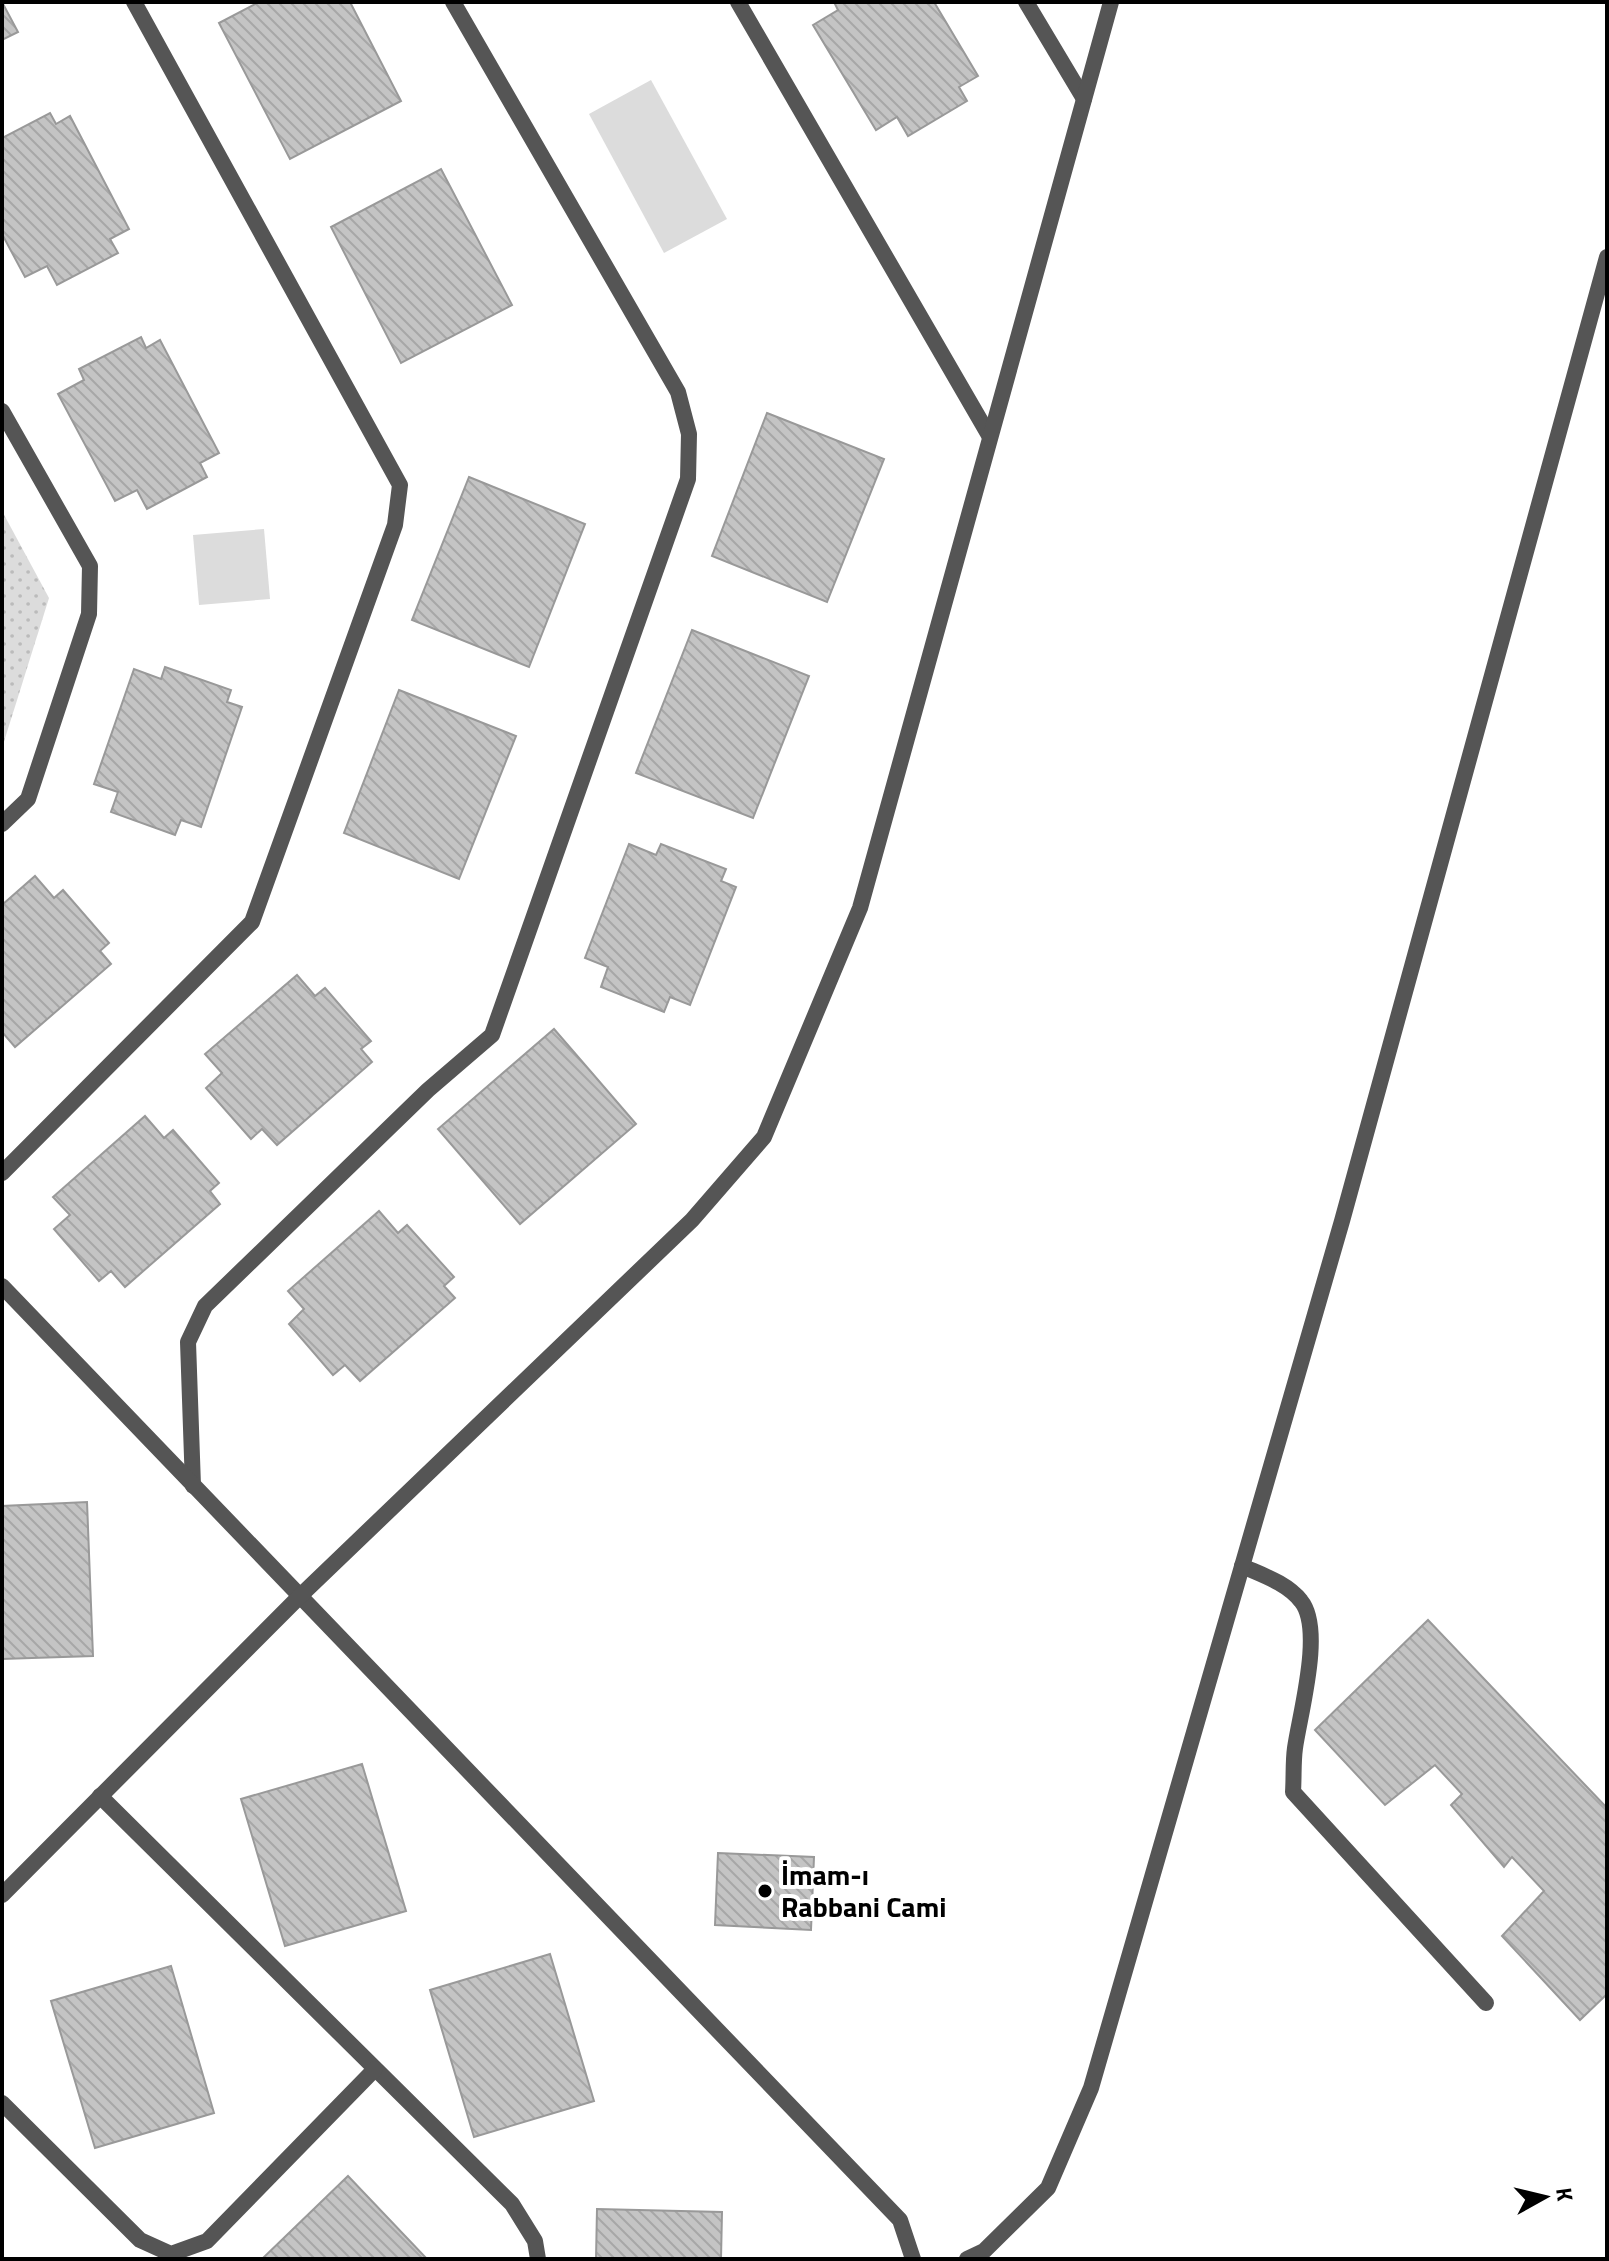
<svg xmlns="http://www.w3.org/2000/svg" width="1609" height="2261" font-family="'Titillium Web',sans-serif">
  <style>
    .grass { fill: url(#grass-dots) }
    .green { fill: #dcdcdc }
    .building { fill: url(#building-back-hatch); stroke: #999; stroke-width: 2 }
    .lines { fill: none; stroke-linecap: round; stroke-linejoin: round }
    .service { stroke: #555; stroke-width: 16 }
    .minor { stroke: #555; stroke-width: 16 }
    .poi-dot { fill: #000; stroke: #fff; stroke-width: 3 }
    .labels { text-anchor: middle; stroke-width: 8; stroke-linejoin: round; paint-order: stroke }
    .poi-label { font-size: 28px; font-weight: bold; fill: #000; stroke: #fff; text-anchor: start }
  </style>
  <defs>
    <pattern id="grass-dots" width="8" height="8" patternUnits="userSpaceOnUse" patternTransform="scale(2)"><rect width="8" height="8" fill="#dcdcdc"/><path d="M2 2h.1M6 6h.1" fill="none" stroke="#bbb" stroke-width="1.8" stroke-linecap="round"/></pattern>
    <pattern id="building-back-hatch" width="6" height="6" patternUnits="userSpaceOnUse" patternTransform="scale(2)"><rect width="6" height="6" fill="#c4c4c4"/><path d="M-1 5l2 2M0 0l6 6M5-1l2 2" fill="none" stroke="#a7a7a7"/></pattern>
  </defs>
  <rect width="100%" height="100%" fill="#fff"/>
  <path class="grass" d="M2 511 49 598 2 748Z"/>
  <g class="green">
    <path d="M651 80 727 219 664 253 589 114Z"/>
    <path d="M264 529 270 599 199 605 193 535Z"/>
  </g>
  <g class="building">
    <path d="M2 2 18 32 2 40Z"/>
    <path d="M259 2H350L401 101 290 159 219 23Z"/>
    <path d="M834 2H934L978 76 959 87 967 101 908 136 897 117 876 130 813 25 838 10Z"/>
    <path d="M50 113 56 124 70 116 129 229 110 239 118 253 57 285 47 266 25 277 2 234V138Z"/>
    <path d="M441 169 512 305 401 363 331 227Z"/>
    <path d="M141 337 146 348 160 340 219 453 200 463 207 477 147 509 137 490 115 501 58 394 84 380 79 369Z"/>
    <path d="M767 413 884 459 827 602 712 556Z"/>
    <path d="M469 477 585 524 529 667 412 620Z"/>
    <path d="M692 630 809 676 753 818 636 773Z"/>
    <path d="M165 667 231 690 227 702 242 707 201 827 181 820 175 835 111 812 118 792 94 784 134 669 161 679Z"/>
    <path d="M399 690 516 736 459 879 344 833Z"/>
    <path d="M629 844 656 855 661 844 726 869 721 881 736 887 690 1005 670 997 664 1012 601 987 608 967 585 958Z"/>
    <path d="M35 876 54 898 63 890 109 943 100 951 111 964 15 1047 2 1032V905Z"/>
    <path d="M297 975 315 996 325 988 371 1041 361 1049 372 1062 277 1145 262 1129 251 1139 206 1088 222 1073 205 1054Z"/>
    <path d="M554 1029 636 1124 520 1224 438 1129Z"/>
    <path d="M145 1116 164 1138 173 1130 219 1183 210 1191 220 1204 125 1287 111 1271 99 1281 54 1229 70 1215 53 1197Z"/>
    <path d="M379 1211 398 1233 407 1225 454 1277 444 1286 455 1298 360 1381 345 1365 333 1375 289 1324 304 1309 288 1291Z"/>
    <path d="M87 1502 93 1656 2 1659V1506Z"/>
    <path d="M1428 1620 1607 1808V1994L1580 2020 1502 1936 1544 1891 1512 1857 1504 1867 1451 1805 1462 1794 1435 1765 1385 1805 1315 1730Z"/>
    <path d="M362 1764 406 1911 285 1946 241 1799Z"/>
    <path d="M718 1853 814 1857 811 1930 715 1925Z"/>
    <path d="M550 1954 594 2101 474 2137 430 1990Z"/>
    <path d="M171 1966 214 2113 95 2148 51 2001Z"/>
    <path d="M348 2176 427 2259H262Z"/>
    <path d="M597 2209 722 2212 721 2259H596Z"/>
  </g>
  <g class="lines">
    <g class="service">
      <path d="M738 2 990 437"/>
      <path d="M1026 2 1084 99"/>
      <path d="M2 411 90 566 89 614 28 799 2 824"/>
      <path d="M2 1173 252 922 395 525 400 485 134 2"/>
      <path d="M193 1486 188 1342 205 1306 428 1090 492 1035 688 479 689 434 678 392 453 2"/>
      <path d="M1242 1566C1262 1575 1287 1583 1301 1601 1324 1629 1300 1713 1295 1748 1293 1762 1294 1777 1293 1792L1486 2003"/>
      <path d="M100 1796 512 2204 535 2241 538 2259"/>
      <path d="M2 2103 140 2240 171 2254 207 2241 375 2069"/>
    </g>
    <g class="minor">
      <path d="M2 1286 900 2220 913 2259"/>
      <path d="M2 1895 299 1597 692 1220 764 1137 860 908 1111 2"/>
      <path d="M967 2259 984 2251 1048 2188 1091 2088 1342 1221 1607 257"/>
    </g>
  </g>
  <circle class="poi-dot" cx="765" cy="1891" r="8"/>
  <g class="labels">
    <g class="poi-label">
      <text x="781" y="1885">İmam-ı<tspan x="781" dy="32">Rabbani Cami</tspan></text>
    </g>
  </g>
  <rect width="1609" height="2261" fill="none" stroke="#000000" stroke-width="8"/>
  <g transform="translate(1545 2197) rotate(82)" stroke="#ffffff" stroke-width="6" paint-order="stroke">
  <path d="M0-6L14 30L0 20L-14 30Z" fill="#000000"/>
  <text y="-12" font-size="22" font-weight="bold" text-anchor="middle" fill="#000000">K</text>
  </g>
</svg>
